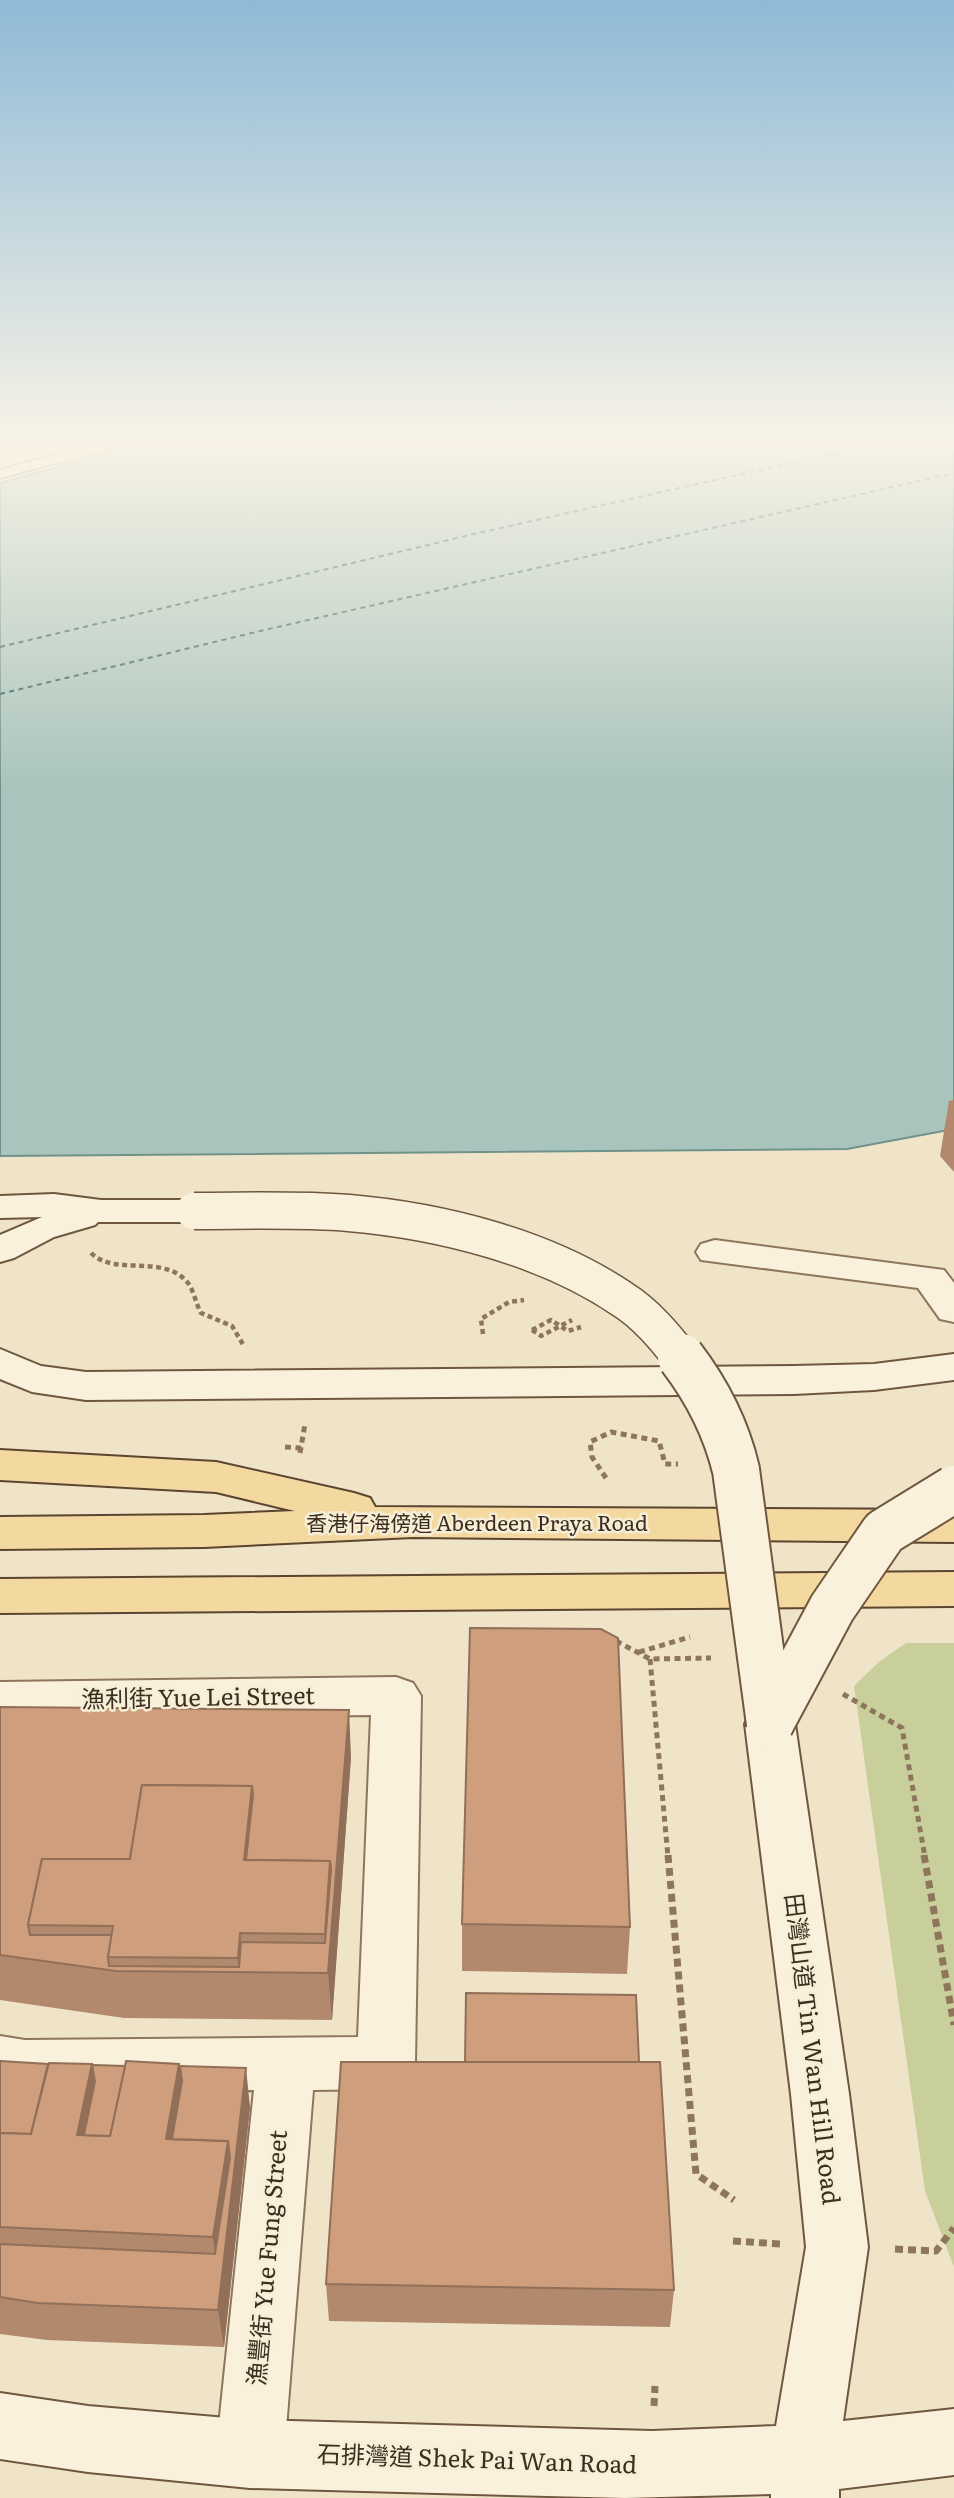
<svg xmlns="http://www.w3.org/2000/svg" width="954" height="2498" font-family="Literata,'Noto Sans TC',serif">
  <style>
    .green { fill: #c9cf9b }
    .water { fill: #a9c4bc; stroke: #6f938a; stroke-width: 2 }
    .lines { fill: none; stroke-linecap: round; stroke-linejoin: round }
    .ferry { stroke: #2f5d5a; stroke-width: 2; stroke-dasharray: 5 4.5; stroke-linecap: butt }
    .lane-casing { stroke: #8d765c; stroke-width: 4 }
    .street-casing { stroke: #8d765c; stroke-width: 4 }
    .secondary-casing { stroke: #6f573f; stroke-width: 4 }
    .primary-casing { stroke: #5b4430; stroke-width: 4 }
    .path-far2 { stroke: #8d765c; stroke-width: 4.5; stroke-dasharray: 5 3.5; stroke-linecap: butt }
    .path-far1 { stroke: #8d765c; stroke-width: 5; stroke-dasharray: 6 4.5; stroke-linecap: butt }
    .path { stroke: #8d765c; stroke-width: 7; stroke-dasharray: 8 5; stroke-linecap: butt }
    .lane { fill: #faf1dc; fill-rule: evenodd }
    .street { fill: #faf1dc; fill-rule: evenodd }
    .secondary { fill: #faf1dc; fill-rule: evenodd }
    .primary { fill: #f3d9a0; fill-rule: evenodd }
    .secondary-bridge-far1-casing { stroke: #6f573f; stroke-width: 39; stroke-linecap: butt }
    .secondary-bridge-casing { stroke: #6f573f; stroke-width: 50; stroke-linecap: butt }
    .path-bridge { stroke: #8d765c; stroke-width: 4.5; stroke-dasharray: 5 3.5; stroke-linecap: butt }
    .secondary-bridge-far1 { stroke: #faf1dc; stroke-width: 36 }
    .secondary-bridge { stroke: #faf1dc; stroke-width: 46 }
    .wall { fill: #b2896c }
    .shaded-wall { fill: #916f58 }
    .building { fill: #cf9f7d; stroke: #916f58; stroke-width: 2; fill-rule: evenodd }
    .labels { text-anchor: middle; stroke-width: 5; stroke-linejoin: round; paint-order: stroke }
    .street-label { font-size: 21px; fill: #3d2e20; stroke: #f7eed8 }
    .near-street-label { font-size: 24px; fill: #3d2e20; stroke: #f7eed8 }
  </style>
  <rect width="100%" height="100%" fill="#f0e4c8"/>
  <path class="green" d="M906 1643H954V2267L925 2191 854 1686 880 1661Z"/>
  <path class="water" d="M154 440H954V1129L847 1149 0 1156V483Z"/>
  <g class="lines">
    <g class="ferry">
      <path d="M0 647 474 534 894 440"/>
      <path d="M0 694 260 631 954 473"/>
    </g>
    <g class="lane-casing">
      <path id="lane" d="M110 440 127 441 125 444 0 478V470Z"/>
    </g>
    <g class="street-casing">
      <g id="street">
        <path d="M715 1240 944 1270 954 1283V1322L940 1319 918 1288 701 1260 696 1252 701 1244Z"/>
        <path d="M396 1677 413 1683 421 1696 415 2063 406 2082 386 2089 313 2090 284 2454 274 2478 250 2488 226 2478 216 2454 254 2090 25 2092 0 2088V2036L25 2040 358 2037 371 1715 0 1720V1682Z"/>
      </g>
    </g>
    <g class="secondary-casing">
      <g id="secondary">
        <path d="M54 1194 101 1200H194L207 1203 213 1211 207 1219 194 1222H98L95 1225 54 1237 14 1258 0 1262V1235L42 1217 0 1218V1196Z"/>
        <path d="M0 1349 41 1366 86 1372 794 1366 874 1364 954 1354V1380L874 1390 794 1394 86 1400 32 1392 0 1379Z"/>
        <path d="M770 1705 788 1710 795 1724 849 2094 868 2247 843 2421 954 2409V2475L839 2489V2498H771V2494L625 2498 250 2488 88 2472 0 2459V2393L88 2406 250 2420 652 2431 776 2426 806 2247 791 2094 745 1724 752 1710Z"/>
      </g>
    </g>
    <g class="primary-casing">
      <g id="primary">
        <path d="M0 1450 216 1462 354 1493 370 1498 375 1507 954 1510V1542L413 1537 204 1547 0 1549V1517L204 1515 295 1511 216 1492 0 1480Z"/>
        <path d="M954 1572V1606L0 1613V1579Z"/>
      </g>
    </g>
    <g class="path-far2">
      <path d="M91 1253C115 1277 164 1253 188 1283 194 1291 196 1304 201 1313L232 1326 244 1346"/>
      <path d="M532 1330 541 1336 572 1320"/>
      <path d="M483 1334 481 1319 509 1302 524 1300"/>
    </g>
    <g class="path-far1">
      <path d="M285 1447 301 1448"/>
      <path d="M300 1453 305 1424"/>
      <path d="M606 1478 592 1457 590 1442 611 1432 659 1441 665 1464H678"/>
      <path d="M616 1641 650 1659 711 1658"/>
      <path d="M639 1652 690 1637"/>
      <path d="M650 1659 668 1857"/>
      <path d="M843 1694 902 1728 925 1857"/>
    </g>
    <g class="path">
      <path d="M668 1855 696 2174 734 2200"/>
      <path d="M924 1855 954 2025"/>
      <path d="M733 2241 781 2244"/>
      <path d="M895 2249 936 2251 954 2228"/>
      <path d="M654 2406 655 2386"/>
    </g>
    <use href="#lane" class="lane"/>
    <use href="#street" class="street"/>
    <use href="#secondary" class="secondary"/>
    <use href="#primary" class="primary"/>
    <g class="secondary-bridge-far1-casing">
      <path id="secondary-bridge-far1" d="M194 1211C246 1211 298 1209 349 1213 441 1221 545 1247 622 1299 646 1314 665 1337 682 1359"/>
    </g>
    <g class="secondary-bridge-casing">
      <g id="secondary-bridge">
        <path d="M681 1357C707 1391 726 1428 736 1470L770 1724"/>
        <path d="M770 1724 832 1608 884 1532 954 1489"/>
      </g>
    </g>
    <path class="path-bridge" d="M532 1330 551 1320 568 1331 581 1327"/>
    <use href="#secondary-bridge-far1" class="secondary-bridge-far1"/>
    <use href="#secondary-bridge" class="secondary-bridge"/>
  </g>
  <g class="wall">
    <path d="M954 1100V1172L940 1156 949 1101Z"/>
    <path d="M0 1707 351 1757 332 2020 124 2018 0 2000Z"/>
    <path d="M462 1924 630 1927 627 1974 462 1971Z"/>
    <path d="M0 2061 43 2064 180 2066 250 2107 224 2347 47 2340 0 2334Z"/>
    <path d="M639 2062 674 2290 670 2327 329 2321 326 2284Z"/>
  </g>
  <g class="shaded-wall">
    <path d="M349 1710 351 1757 332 2020 325 1934 330 1861Z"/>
    <path d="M252 1786 258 1842 255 1869 244 1860Z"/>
    <path d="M240 1933 244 1972H239L238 1958Z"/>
    <path d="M92 2064 102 2120 96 2152 77 2135Z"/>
    <path d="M179 2064 188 2119 181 2156 166 2139Z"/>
    <path d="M246 2068 250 2107 224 2347 218 2310 220 2291 213 2237 228 2141Z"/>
  </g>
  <g class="building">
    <path d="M470 1628 601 1629 618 1638 630 1927 462 1924Z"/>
    <path d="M0 1707 349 1710 328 1973 116 1971 0 1955ZM142 1785 252 1786 253 1795 246 1860 330 1861 331 1870 325 1943 241 1942 239 1967 109 1966 108 1957 112 1935H30L28 1925 42 1859H130Z"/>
    <path d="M142 1785 252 1786 244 1860 330 1861 325 1934 240 1933 238 1958 108 1957 113 1926 28 1925 42 1859H130Z"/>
    <path d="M466 1993 636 1995 639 2062H465Z"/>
    <path d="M0 2061 48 2064 31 2134 0 2133Z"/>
    <path d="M126 2061 179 2064 166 2139 228 2141 213 2237 0 2227V2133L31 2134 49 2063 92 2064 77 2135 110 2136Z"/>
    <path d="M341 2062H660L674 2290 326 2284Z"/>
    <path d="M92 2065 125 2066 110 2136 84 2135 95 2081Z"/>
    <path d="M180 2066 246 2068 218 2310 38 2303 0 2297V2244L215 2254 230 2158 228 2141 172 2139 182 2081Z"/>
  </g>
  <linearGradient id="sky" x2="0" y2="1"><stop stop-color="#8fbad6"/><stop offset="0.56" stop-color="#f8f3e6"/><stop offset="1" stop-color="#f8f3e6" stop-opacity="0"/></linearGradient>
  <rect width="954" height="789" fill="url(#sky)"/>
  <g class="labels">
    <g class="street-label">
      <text x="477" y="1531">香港仔海傍道 Aberdeen Praya Road</text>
    </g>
    <g class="near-street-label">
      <text transform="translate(198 1698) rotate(-1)" y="8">漁利街 Yue Lei Street</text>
      <text transform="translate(812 2049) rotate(83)" y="8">田灣山道 Tin Wan Hill Road</text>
      <text transform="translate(268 2258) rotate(-85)" y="8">漁豐街 Yue Fung Street</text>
      <text transform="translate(477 2460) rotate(2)" y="8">石排灣道 Shek Pai Wan Road</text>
    </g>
  </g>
</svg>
